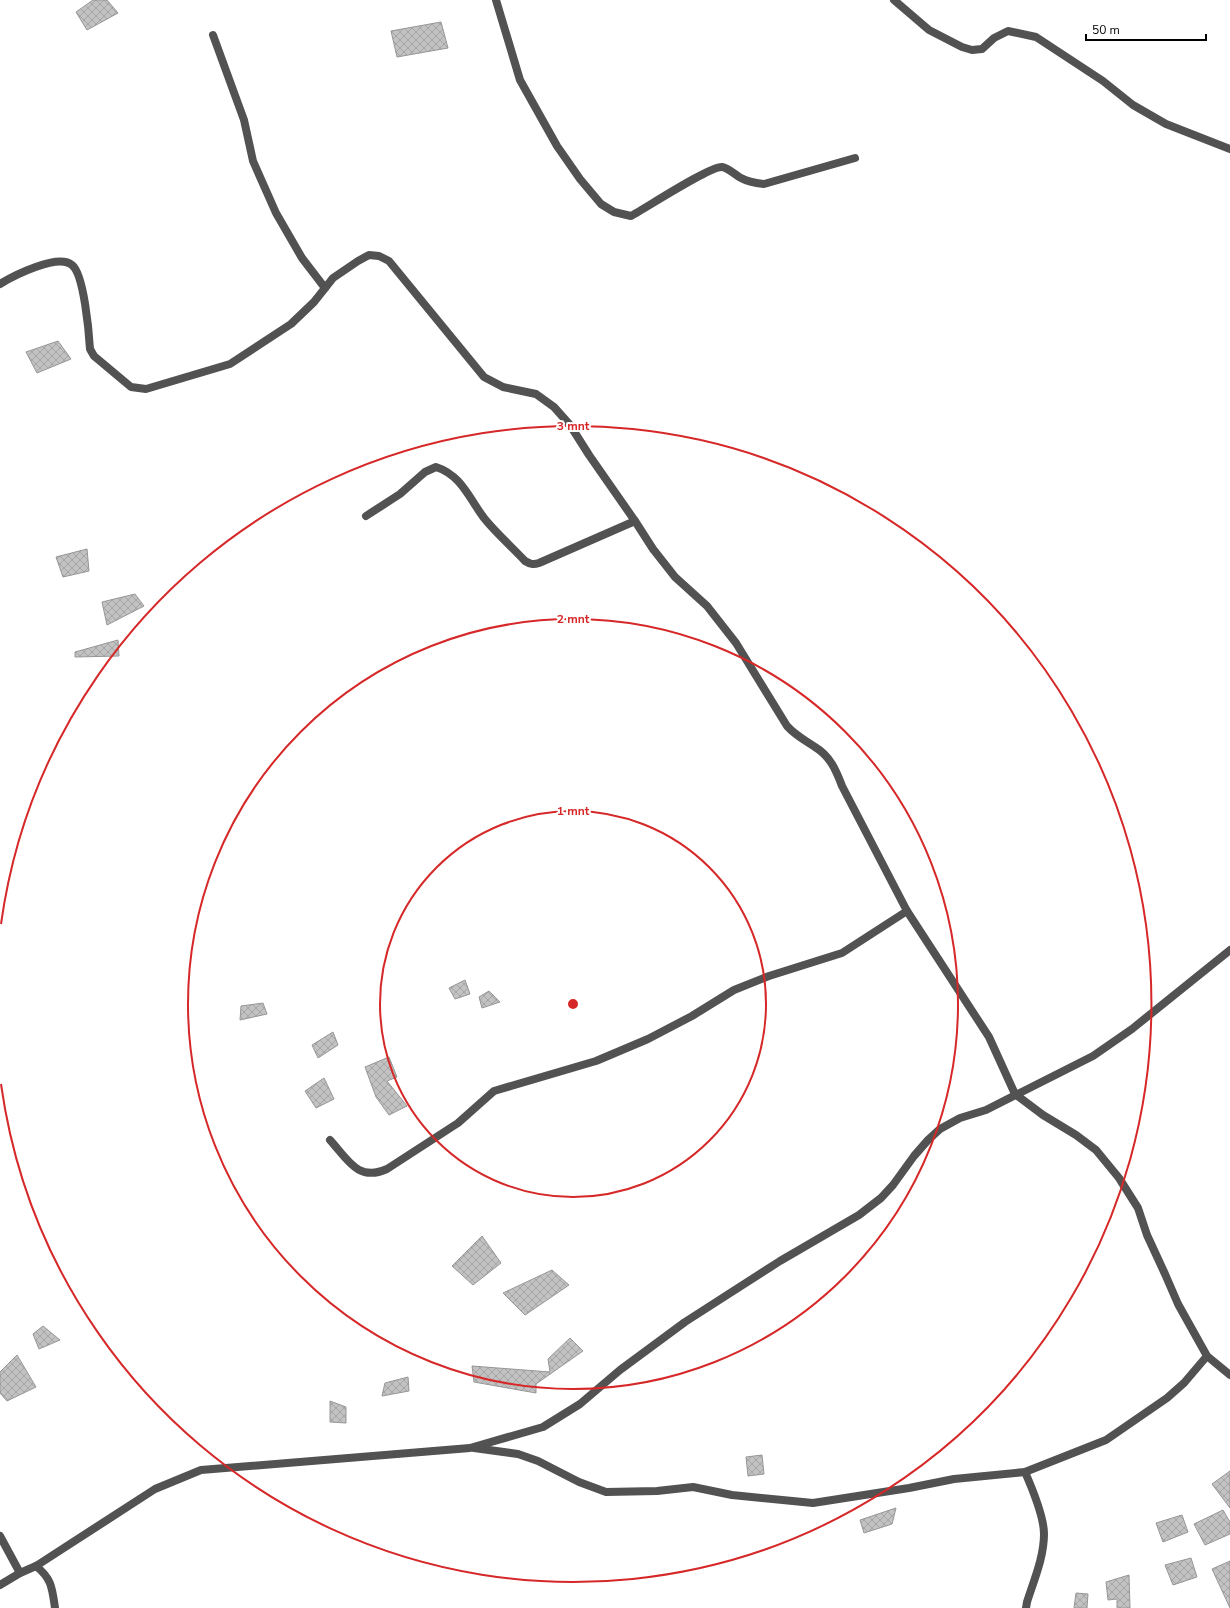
<svg xmlns="http://www.w3.org/2000/svg" width="1230" height="1608" font-family="'Nunito Sans',sans-serif">
  <style>
    .building { fill: url(#building-cross-hatch); stroke: #969696 }
    .lines { fill: none; stroke-linecap: round; stroke-linejoin: round }
    .street { stroke: #525252; stroke-width: 8 }
    .ring { fill: none; stroke: #d62828; stroke-width: 2 }
    .centre { fill: #d62828; stroke: #fff; stroke-width: 2 }
    .ring-label { font-size: 12px; text-anchor: middle; font-weight: bold; fill: #d62828; stroke: #fff; stroke-width: 4; stroke-linejoin: round; paint-order: stroke }
  </style>
  <defs>
    <pattern id="building-cross-hatch" width="8" height="8" patternUnits="userSpaceOnUse"><rect width="8" height="8" fill="#c2c2c2"/><path d="M0 0l8 8M0 8l8-8" fill="none" stroke="#a5a5a5"/></pattern>
  </defs>
  <rect width="100%" height="100%" fill="#fff"/>
  <g class="building">
    <path d="M93 0H107L118 13 87 30 76 12Z"/>
    <path d="M441 22 448 48 397 57 391 31Z"/>
    <path d="M58 341 71 359 37 373 26 352Z"/>
    <path d="M87 549 89 571 63 577 56 557Z"/>
    <path d="M135 594 144 606 107 625 102 602Z"/>
    <path d="M118 640 119 656 75 657V652Z"/>
    <path d="M465 980 470 994 455 999 449 988Z"/>
    <path d="M489 991 500 1002 482 1008 479 997Z"/>
    <path d="M263 1003 267 1014 240 1020 241 1006Z"/>
    <path d="M333 1032 338 1045 318 1058 312 1045Z"/>
    <path d="M389 1057 397 1077 387 1081 407 1106 389 1115 376 1097 365 1067Z"/>
    <path d="M324 1078 334 1099 316 1108 305 1091Z"/>
    <path d="M482 1236 501 1263 473 1285 452 1266Z"/>
    <path d="M552 1270 569 1285 525 1315 503 1293Z"/>
    <path d="M43 1326 60 1340 39 1349 33 1334Z"/>
    <path d="M570 1338 583 1351 536 1384V1393L474 1382 472 1366 550 1372 548 1359Z"/>
    <path d="M17 1355 36 1387 7 1401 0 1393V1372Z"/>
    <path d="M408 1377 409 1391 382 1396 385 1383Z"/>
    <path d="M330 1401 346 1407V1423L330 1422Z"/>
    <path d="M762 1455 764 1474 748 1476 746 1457Z"/>
    <path d="M1230 1471V1508L1212 1484Z"/>
    <path d="M896 1508 892 1524 864 1533 860 1520Z"/>
    <path d="M1223 1510 1230 1522V1534L1205 1545 1194 1524Z"/>
    <path d="M1182 1515 1188 1532 1163 1542 1156 1523Z"/>
    <path d="M1191 1558 1197 1577 1173 1585 1165 1565Z"/>
    <path d="M1230 1561V1608L1212 1569Z"/>
    <path d="M1129 1575 1130 1608H1117V1599L1108 1600 1106 1582Z"/>
    <path d="M1076 1593 1088 1594 1087 1608H1074Z"/>
  </g>
  <g class="lines">
    <g class="street">
      <path d="M496 0 520 80 557 146 580 179 601 204 614 212 631 216C646 208 710 166 722 167 729 168 735 175 741 178 748 182 755 183 764 184L855 158"/>
      <path d="M894 0 929 30 962 47 972 50 982 49 994 38 1008 31 1036 37 1103 81 1133 105 1166 124 1230 149"/>
      <path d="M213 35 244 120 253 161 276 213 302 258 325 288"/>
      <path d="M0 284C13 276 58 253 72 265 84 274 89 333 90 349L94 356 131 387 146 389 230 364 291 324 314 302 333 278 358 261 369 255 379 256 389 261 484 377 503 387 536 394 554 407 570 425 589 455 635 521 653 549 675 577 707 606 736 643 787 726C796 736 805 740 815 747 830 756 836 770 842 786L907 911 989 1037 1015 1094 1043 1115 1076 1135 1096 1150 1119 1178 1138 1208 1147 1235 1165 1274 1178 1304 1207 1356 1230 1375"/>
      <path d="M366 516 400 494 425 472 436 467C461 475 469 498 484 518 496 533 511 546 525 561 530 564 533 565 539 563L635 521"/>
      <path d="M330 1140C348 1160 358 1182 387 1169L458 1123 494 1091 596 1061 648 1039 692 1016 734 990 769 976 842 953 907 911"/>
      <path d="M474 1448 518 1454 538 1461 579 1482 606 1492 657 1491 693 1487 732 1495 813 1503 909 1488 954 1479 1025 1472 1106 1440 1167 1398 1184 1383 1207 1356"/>
      <path d="M1025 1472C1032 1488 1044 1516 1044 1534 1044 1557 1034 1580 1027 1602L1026 1608"/>
      <path d="M0 1536 20 1573"/>
      <path d="M36 1566C52 1579 52 1588 55 1608"/>
      <path d="M0 1585 20 1573 36 1566 155 1489 201 1470 470 1448 543 1427 580 1404 620 1370 685 1322 780 1261 859 1215 881 1198 893 1185 914 1156 928 1140 940 1129 960 1118 986 1110 1093 1056 1132 1029 1230 950"/>
    </g>
  </g>
  <g class="ring">
    <circle cx="573" cy="1004" r="193"/>
    <circle cx="573" cy="1004" r="385"/>
    <path d="M1 924A578 578 0 1 1 1 1084"/>
  </g>
  <circle cx="573" cy="1004" r="6" class="centre"/>
  <g class="ring-label">
    <text x="573" y="430">3 mnt</text>
    <text x="573" y="623">2 mnt</text>
    <text x="573" y="815">1 mnt</text>
  </g>
  <path d="M1086 34v6h120v-6" fill="none" stroke="#000000" stroke-width="2"/>
  <text x="1092" y="34" font-size="12" fill="#000000" stroke="#ffffff" stroke-width="3" paint-order="stroke">50 m</text>
</svg>
